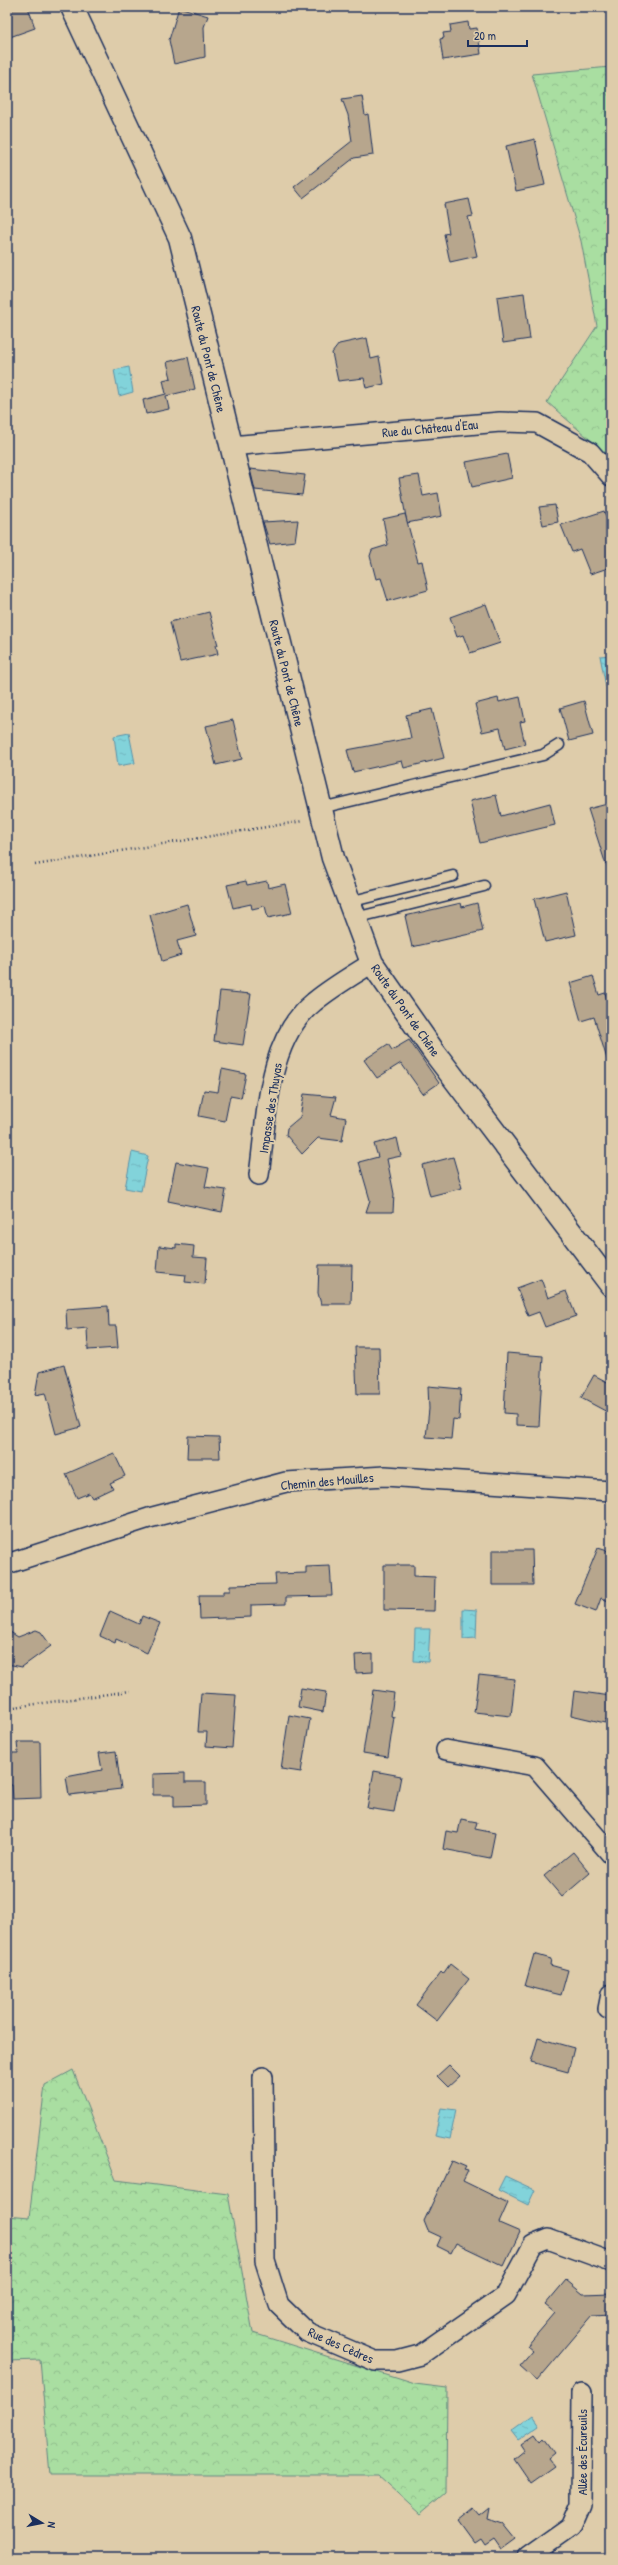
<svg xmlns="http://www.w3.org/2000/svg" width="618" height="2565" font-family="'Patrick Hand',sans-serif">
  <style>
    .forest { fill: url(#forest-crowns); stroke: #628680 }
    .water { fill: url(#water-ripples); stroke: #5991a8 }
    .building { fill: #b7a68d; stroke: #1b2f5e }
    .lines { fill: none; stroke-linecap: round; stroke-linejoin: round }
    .service-casing { stroke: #1b2f5e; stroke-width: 13 }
    .minor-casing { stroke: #1b2f5e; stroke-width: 22 }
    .tertiary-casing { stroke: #1b2f5e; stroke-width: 25 }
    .path { stroke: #1b2f5e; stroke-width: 2.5; stroke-dasharray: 1 3; stroke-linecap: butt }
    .service { stroke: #deccaa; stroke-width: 10 }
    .minor { stroke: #deccaa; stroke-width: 19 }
    .tertiary { stroke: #deccaa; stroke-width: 22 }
    .labels { text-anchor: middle; stroke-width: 4; stroke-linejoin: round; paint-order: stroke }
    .street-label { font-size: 13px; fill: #1b2f5e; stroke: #deccaa }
  </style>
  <defs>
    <pattern id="forest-crowns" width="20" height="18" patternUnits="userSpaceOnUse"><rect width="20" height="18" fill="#a9dea1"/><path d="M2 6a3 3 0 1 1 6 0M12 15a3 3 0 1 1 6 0" fill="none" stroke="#91bf8d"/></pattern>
    <pattern id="water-ripples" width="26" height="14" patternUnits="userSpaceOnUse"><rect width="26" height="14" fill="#82d3da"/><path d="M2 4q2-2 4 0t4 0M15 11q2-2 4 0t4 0" fill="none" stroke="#70b5be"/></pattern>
  </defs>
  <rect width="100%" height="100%" fill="#deccaa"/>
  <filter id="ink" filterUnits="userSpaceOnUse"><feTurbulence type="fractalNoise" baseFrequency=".025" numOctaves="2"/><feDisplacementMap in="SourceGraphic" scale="8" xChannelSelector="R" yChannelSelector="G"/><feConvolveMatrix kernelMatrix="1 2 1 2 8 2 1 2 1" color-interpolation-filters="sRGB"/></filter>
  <g filter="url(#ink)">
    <g class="forest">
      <path d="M611 67V458L547 402 597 326 581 241 532 74Z"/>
      <path d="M73 2070 116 2180 228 2194 253 2333 415 2384 447 2388 446 2492 420 2514 377 2475H50L40 2360 7 2361V2216L29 2218 45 2085Z"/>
    </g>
    <g class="water">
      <path d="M129 367 133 392 119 396 114 370Z"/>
      <path d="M611 655V686L606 687 600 656Z"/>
      <path d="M129 733 135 763 118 766 114 736Z"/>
      <path d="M132 1152 148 1156 141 1191 125 1188Z"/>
      <path d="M463 1609 477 1610 476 1638 463 1639Z"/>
      <path d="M415 1629H430L428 1662 414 1661Z"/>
      <path d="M441 2108 456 2110 450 2139 435 2136Z"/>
      <path d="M505 2176 535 2190 528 2205 498 2190Z"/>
      <path d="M533 2415 540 2425 518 2440 511 2431Z"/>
    </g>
    <g class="building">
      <path d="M15 7H28L35 28 7 38V10Z"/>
      <path d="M179 7 208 16 204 27 205 57 174 64 169 40Z"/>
      <path d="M468 22 469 29 477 28 481 54 443 60 440 39 444 38 443 33 451 32 450 25Z"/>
      <path d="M362 96 365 115 368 114 373 155 354 158 303 198 294 187 352 141 348 115 342 99Z"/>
      <path d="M535 139 545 185 516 191 506 146Z"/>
      <path d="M469 199 473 216 468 217 477 256 450 262 444 234 449 233 444 204Z"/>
      <path d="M524 293 530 339 503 343 497 297Z"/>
      <path d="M367 338 371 359 379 357 384 384 366 388 364 378 338 381 332 353 339 344Z"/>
      <path d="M188 357 195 389 166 396 169 409 146 414 143 400 166 394 163 380 171 378 167 362Z"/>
      <path d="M507 454 512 478 472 487 466 462Z"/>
      <path d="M250 469 305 475 302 495 255 490Z"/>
      <path d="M419 475 423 496 438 493 442 516 407 523 399 478Z"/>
      <path d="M555 505 558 522 543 525 539 507Z"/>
      <path d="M604 511 611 532V567L590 574 580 549 572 552 561 525Z"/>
      <path d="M405 514 418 562 422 561 428 590 388 601 381 578 376 579 370 556 372 550 388 545 383 519Z"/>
      <path d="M298 520 295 541 270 544 263 522Z"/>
      <path d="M486 604 500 643 470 653 463 635 457 637 450 617Z"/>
      <path d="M209 612 218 645H216L218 654 180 662 170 622Z"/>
      <path d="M520 697 525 721 520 722 525 744 505 749 500 728 482 732 475 704 498 698 499 702Z"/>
      <path d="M584 701 593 735 569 741 560 708Z"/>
      <path d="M432 709 444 758 404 768 402 761 353 772 347 750 411 738 406 715Z"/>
      <path d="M233 720 242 759 216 765 206 726Z"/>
      <path d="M496 795 501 816 550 803 555 825 480 843 470 801Z"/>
      <path d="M611 803V864L606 865 588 809Z"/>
      <path d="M246 881 247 885 267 881 268 888 285 884 292 913 268 918 265 906 252 909 251 904 233 908 227 885Z"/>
      <path d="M566 891 576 935 545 942 534 899Z"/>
      <path d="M461 903 462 907 477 903 483 931 412 947 405 916Z"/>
      <path d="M187 904 196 936 177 941 181 955 162 961 150 915Z"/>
      <path d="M593 976 599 995 605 993 611 1013V1058L607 1059 594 1017 581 1021 570 983Z"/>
      <path d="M220 991 251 994 243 1045 214 1041Z"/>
      <path d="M409 1040 439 1083 423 1094 401 1063 377 1078 364 1060 388 1044 392 1050Z"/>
      <path d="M222 1069 246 1074 241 1098 230 1096 225 1121 199 1116 204 1090 218 1092Z"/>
      <path d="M304 1094 336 1097 331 1115 346 1118 342 1141 318 1138 302 1154 286 1135 287 1128 300 1117Z"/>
      <path d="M397 1138 401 1156 387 1159 394 1194 393 1212H366L370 1200 359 1162 378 1157 374 1144Z"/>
      <path d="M453 1157 462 1188 430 1196 422 1165Z"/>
      <path d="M176 1162 209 1168 205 1187 226 1190 222 1212 168 1201Z"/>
      <path d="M176 1244 194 1246 193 1257 207 1258 205 1284 185 1282 186 1275 157 1272 159 1246 176 1248Z"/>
      <path d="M319 1265H352L351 1304H321L318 1293Z"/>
      <path d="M541 1279 548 1298 566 1291 576 1316 545 1327 539 1312 528 1316 517 1288Z"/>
      <path d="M108 1306 109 1326H116L118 1348 88 1350 87 1328 67 1330 66 1309Z"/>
      <path d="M355 1347H379L380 1394H357Z"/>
      <path d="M507 1353 543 1356 539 1426 516 1425V1414L504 1413Z"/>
      <path d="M64 1365 81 1427 56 1434 45 1393 35 1395 39 1372Z"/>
      <path d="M594 1375 611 1384V1414L581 1398Z"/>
      <path d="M428 1386 461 1389 459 1420 453 1419 451 1439 426 1437 429 1409Z"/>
      <path d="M188 1436 219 1437 220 1458H187Z"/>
      <path d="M114 1453 125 1476 110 1483 113 1488 92 1498 89 1493 77 1498 66 1474Z"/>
      <path d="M598 1548 611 1552V1602L601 1598 596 1612 575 1604Z"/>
      <path d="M492 1550H532L533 1585H492Z"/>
      <path d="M384 1565H414V1576L435 1577 434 1611 384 1610Z"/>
      <path d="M330 1566 332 1596 286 1597V1604L251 1605V1617L200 1619 199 1595H223V1591H230V1585L276 1584 275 1574 306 1573V1567Z"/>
      <path d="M110 1611 139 1624 142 1616 160 1623 147 1653 116 1639 115 1643 100 1636Z"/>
      <path d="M7 1630 18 1637 36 1630 41 1632 51 1646 22 1667 7 1664Z"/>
      <path d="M373 1654V1672L356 1673 355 1655Z"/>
      <path d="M479 1675 515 1679 511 1716 474 1712Z"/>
      <path d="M301 1688 326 1692 323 1712 298 1707Z"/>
      <path d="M373 1690 394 1693 391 1716 394 1717 388 1757 363 1753Z"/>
      <path d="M574 1691 611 1696V1720H605V1723L571 1715Z"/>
      <path d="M201 1693 236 1695 232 1748 206 1746 207 1732H198Z"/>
      <path d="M289 1715 310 1719 301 1772 281 1769Z"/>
      <path d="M17 1742H40L41 1798 13 1799 12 1785H7V1753H18Z"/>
      <path d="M116 1751 121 1789 69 1795 66 1777 102 1770 99 1753Z"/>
      <path d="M374 1771 401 1776 394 1812 367 1808Z"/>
      <path d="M185 1773V1782H206V1805L174 1806V1795H153V1774Z"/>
      <path d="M461 1819 477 1822 475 1829 495 1833 490 1858 443 1849 446 1831 458 1833Z"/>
      <path d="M573 1852 590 1873 562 1897 544 1876Z"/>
      <path d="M534 1954 551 1959 550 1965 568 1970 561 1995 525 1986Z"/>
      <path d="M450 1964 469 1979 437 2021 416 2005 441 1972 443 1974Z"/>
      <path d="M538 2038 574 2048 568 2072 531 2062Z"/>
      <path d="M449 2065 460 2076 448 2087 437 2076Z"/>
      <path d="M452 2161 466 2167 464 2170 468 2171 463 2181 508 2203 499 2223 520 2232 504 2266 456 2243 451 2253 437 2246 441 2237 428 2231 424 2221Z"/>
      <path d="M566 2280 583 2294 611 2293V2314L593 2315 537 2381 520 2366 533 2351 527 2346 555 2313 545 2305Z"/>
      <path d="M535 2434 540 2441 543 2438 554 2453 548 2458 555 2467 531 2484 514 2459 525 2450 521 2444Z"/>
      <path d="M489 2507 487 2518 502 2523 515 2539 500 2550 493 2540 484 2546 480 2540 474 2544 458 2522 474 2509 479 2515Z"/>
    </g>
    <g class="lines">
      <g class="service-casing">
        <g id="service">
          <path d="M321 808 543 755 559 745"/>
          <path d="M349 902 453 876"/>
          <path d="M355 918 484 886"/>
        </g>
      </g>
      <g class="minor-casing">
        <g id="minor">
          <path d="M231 446 500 422 537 423 590 452 611 476"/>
          <path d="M259 1175C267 1119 266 1040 314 1002 332 987 353 975 372 963"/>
          <path d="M7 1564 149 1518 286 1482 385 1476 611 1491"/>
          <path d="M446 1750 535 1766 611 1854"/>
          <path d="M608 2009 611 1994"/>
          <path d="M263 2077 265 2261 279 2305 307 2332 375 2361H397L420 2355 506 2295 533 2245 548 2239 611 2262"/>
          <path d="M527 2558 571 2527 581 2504 582 2393"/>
        </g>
      </g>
      <g class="tertiary-casing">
        <path id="tertiary" d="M72 7 180 238 333 858 372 963 434 1052 611 1285"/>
      </g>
      <g class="path">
        <path d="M35 865 303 821"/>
        <path d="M7 1708 130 1691"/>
      </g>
      <use href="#service" class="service"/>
      <use href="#minor" class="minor"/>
      <use href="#tertiary" class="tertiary"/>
    </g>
  </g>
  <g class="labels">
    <g class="street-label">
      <text transform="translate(209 359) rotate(76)" y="5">Route du Pont de Chêne</text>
      <text transform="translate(430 428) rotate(-5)" y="5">Rue du Château d'Eau</text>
      <text transform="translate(287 673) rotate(76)" y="5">Route du Pont de Chêne</text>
      <text transform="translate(406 1010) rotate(55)" y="5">Route du Pont de Chêne</text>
      <text transform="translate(270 1108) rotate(-81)" y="5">Impasse des Thuyas</text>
      <text transform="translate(327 1481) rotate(-5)" y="5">Chemin des Mouilles</text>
      <text transform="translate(341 2345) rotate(24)" y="5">Rue des Cèdres</text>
      <text transform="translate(582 2452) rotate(-90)" y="5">Allée des Écureuils</text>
    </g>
  </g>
  <rect width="618" height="2565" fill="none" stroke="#deccaa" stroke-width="24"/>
  <rect x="12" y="12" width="594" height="2541" fill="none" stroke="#1b2f5e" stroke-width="1.5" filter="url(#ink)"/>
  <g transform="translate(42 2523) rotate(100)" stroke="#deccaa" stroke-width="3" paint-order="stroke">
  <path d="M0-3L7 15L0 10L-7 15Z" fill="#1b2f5e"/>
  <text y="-6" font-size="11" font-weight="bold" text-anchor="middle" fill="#1b2f5e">N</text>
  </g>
  <path d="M468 40v6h59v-6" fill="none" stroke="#1b2f5e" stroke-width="2"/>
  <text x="474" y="40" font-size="12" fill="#1b2f5e" stroke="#deccaa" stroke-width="3" paint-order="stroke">20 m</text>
</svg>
